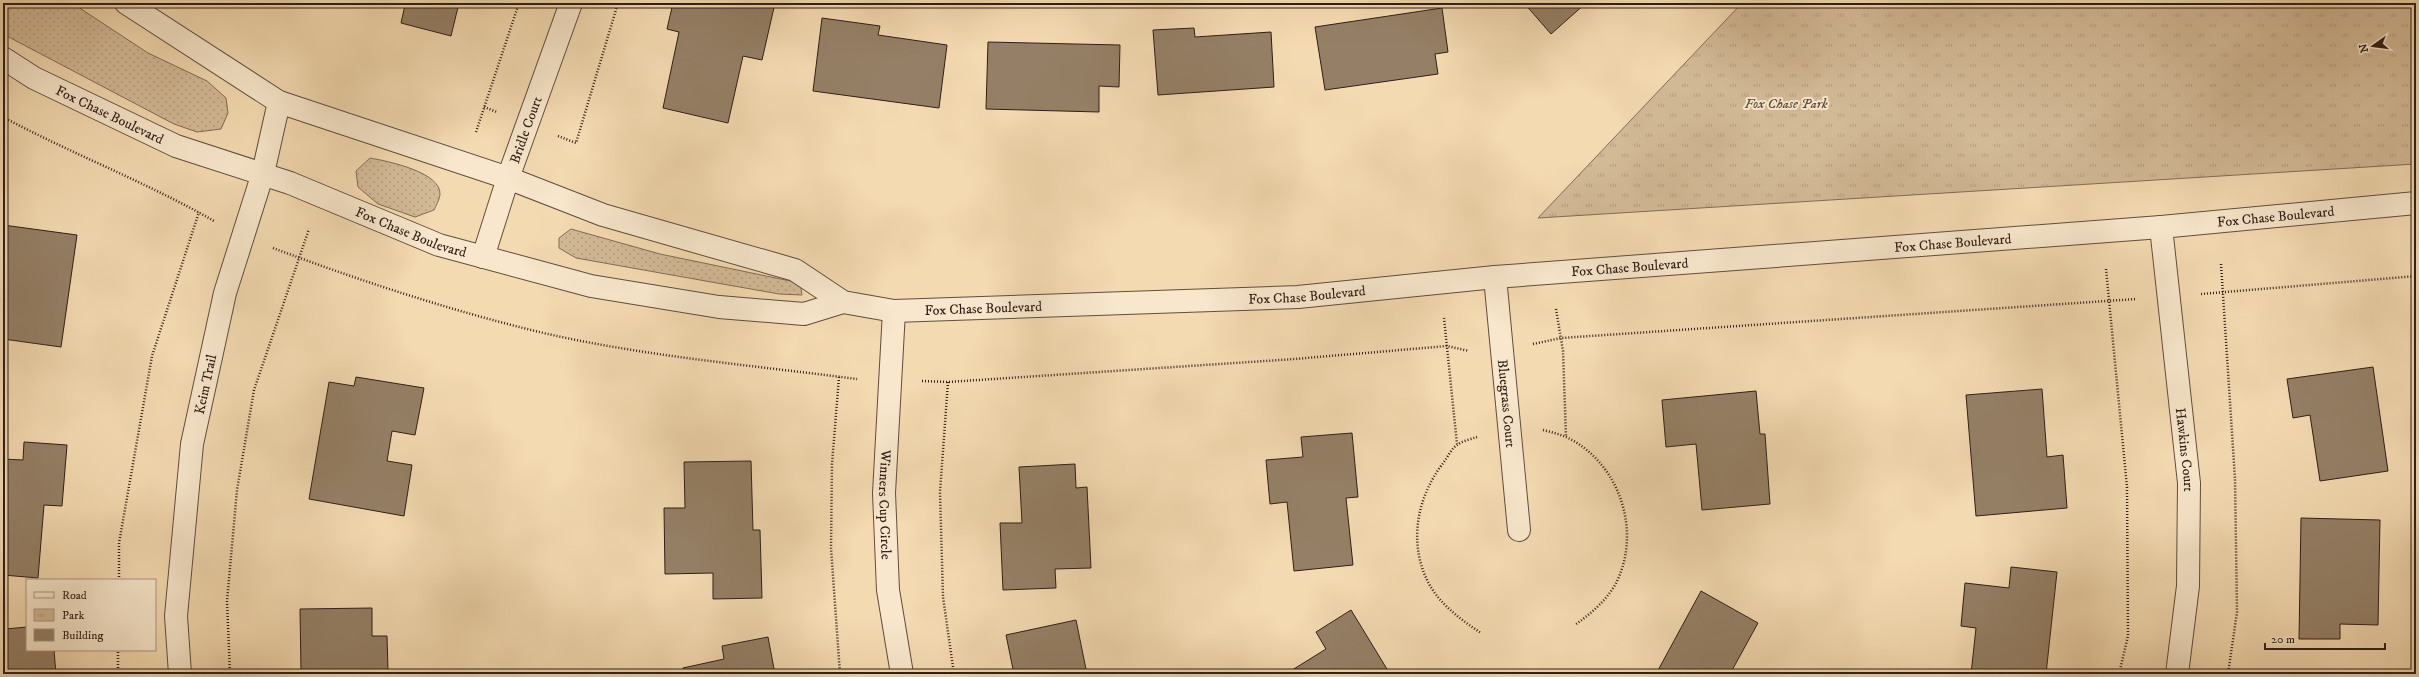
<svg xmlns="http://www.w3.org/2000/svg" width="2419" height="677" font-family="'IM FELL DW Pica',serif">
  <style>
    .grass { fill: url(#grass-dots); stroke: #816c57 }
    .park { fill: url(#park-tufts); stroke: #816c57 }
    .building { fill: #958067; stroke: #2f1e17 }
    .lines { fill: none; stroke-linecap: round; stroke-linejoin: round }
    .street-casing { stroke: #604d3e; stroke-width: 24 }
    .path { stroke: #2f1e17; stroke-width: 2.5; stroke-dasharray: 1 2; stroke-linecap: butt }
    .street { stroke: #f8e7cc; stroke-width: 22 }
    .labels { text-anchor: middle; stroke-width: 4; stroke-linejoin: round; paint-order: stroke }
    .park-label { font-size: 14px; font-style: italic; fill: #604d3d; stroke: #f8e7cc }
    .street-label { font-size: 14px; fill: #2f1e17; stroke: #f8e7cc }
  </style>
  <defs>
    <pattern id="grass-dots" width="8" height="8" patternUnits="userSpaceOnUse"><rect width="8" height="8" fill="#d3ba97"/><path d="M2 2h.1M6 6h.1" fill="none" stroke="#b59f81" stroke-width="1.8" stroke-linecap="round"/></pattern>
    <pattern id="park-tufts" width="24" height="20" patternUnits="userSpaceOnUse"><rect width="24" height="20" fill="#d3ba97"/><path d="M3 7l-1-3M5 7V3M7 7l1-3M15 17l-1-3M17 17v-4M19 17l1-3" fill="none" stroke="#b59f81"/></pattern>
  </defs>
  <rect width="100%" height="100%" fill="#f4dab1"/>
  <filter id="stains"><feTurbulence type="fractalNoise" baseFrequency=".005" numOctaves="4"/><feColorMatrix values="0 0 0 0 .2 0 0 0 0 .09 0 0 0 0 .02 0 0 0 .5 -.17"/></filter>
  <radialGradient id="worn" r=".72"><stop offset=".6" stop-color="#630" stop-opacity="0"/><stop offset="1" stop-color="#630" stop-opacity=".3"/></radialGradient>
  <g class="grass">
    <path d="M3 3H72L148 53 207 81 226 98 228 113 221 129 197 132 174 124 3 34Z"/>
    <path d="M370 158C387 161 442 172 440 195 439 200 436 206 434 210L415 217 378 204 358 187 356 171Z"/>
    <path d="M571 229 660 254 800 283 802 295 779 294 576 258 559 248V238Z"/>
  </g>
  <path class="park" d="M1742 3H2416V164L1538 218Z"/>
  <g class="building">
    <path d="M398 3H459L451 36 401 23 405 5Z"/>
    <path d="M673 3H775L762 60 743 56 728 123 663 108 679 32 667 29Z"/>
    <path d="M1524 3H1586L1551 34Z"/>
    <path d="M1442 8 1448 52 1435 54 1438 74 1325 90 1315 27Z"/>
    <path d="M822 18 880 26 878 35 947 45 939 108 813 91Z"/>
    <path d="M1194 28 1195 37 1271 32 1274 87 1158 95 1153 30Z"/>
    <path d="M988 42 1120 45 1119 87 1099 86V112L986 109Z"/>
    <path d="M3 225 77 235 61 347 3 339Z"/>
    <path d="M2373 367 2388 471 2320 481 2310 415 2293 418 2287 379Z"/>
    <path d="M356 377 424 388 415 435 392 431 387 461 412 465 404 516 309 499 329 382 354 386Z"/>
    <path d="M2042 389 2047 457 2063 455 2067 508 1976 516 1966 395Z"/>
    <path d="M1756 391 1760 434H1765L1770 504 1702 510 1696 444 1666 447 1662 400Z"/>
    <path d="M1352 433 1358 497 1346 498 1353 565 1294 571 1287 502 1270 504 1266 460 1303 457 1301 437Z"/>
    <path d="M24 442 67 445 62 506 44 505 38 578 3 575V459L23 460Z"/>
    <path d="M751 461 753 530H760L762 598 713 599V573L665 574 664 508H685L684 462Z"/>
    <path d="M1075 464 1076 488 1087 487 1091 568 1055 569 1056 588 1003 590 1000 523H1022L1019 467Z"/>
    <path d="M2301 518 2380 520 2378 625 2340 624V639H2299Z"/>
    <path d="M2011 567 2057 572 2046 674H1971L1976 628 1961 626 1965 583 2009 588Z"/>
    <path d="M1701 591 1758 623 1730 674H1656Z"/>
    <path d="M372 608V636H387L388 670 367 671V674H288L301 672 300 609Z"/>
    <path d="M1351 610 1390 674H1290L1289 672 1326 649 1316 632Z"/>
    <path d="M1076 620 1087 674H1014L1006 635Z"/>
    <path d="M27 627V650H54L56 674H3L5 629Z"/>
    <path d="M768 637 775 674H684L683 668 724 659 722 646Z"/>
  </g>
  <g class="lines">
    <g class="street-casing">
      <g id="street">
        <path id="s1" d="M126 3 279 102 508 178 603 215 795 270 843 302 894 311 1298 297 1495 277 2161 227 2416 203"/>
        <path id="s2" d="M3 58 34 78 176 146 290 183 439 245 591 286 719 307 804 314 843 302"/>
        <path id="s3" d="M2161 227 2189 483 2188 586 2177 674"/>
        <path id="s4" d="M483 257 508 178 571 3"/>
        <path id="s5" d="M1495 277 1519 530"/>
        <path id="s6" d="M894 311 884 493 888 590 902 674"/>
        <path id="s7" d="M180 674 176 616 192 444 225 293 263 173 279 102"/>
      </g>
    </g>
    <g class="path">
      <path d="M484 107 497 112"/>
      <path d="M3 117C72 154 146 182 214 221"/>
      <path d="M476 132 519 3"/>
      <path d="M558 136 576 143 618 3"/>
      <path d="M273 248C358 280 446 309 535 331 640 356 750 365 857 379"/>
      <path d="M2221 264 2235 479 2237 612 2228 674"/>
      <path d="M2106 269 2127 487 2128 636 2119 674"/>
      <path d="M2201 294 2416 276"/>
      <path d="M1556 309 1563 351 1566 437"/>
      <path d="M1444 318 1457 444"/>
      <path d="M1533 344 1561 338 2136 299"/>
      <path d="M839 377 832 464 831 548 840 674"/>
      <path d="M922 381 948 382 1295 359 1447 346 1469 351"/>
      <path d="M948 382 940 492 943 597 954 674"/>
      <path d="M1543 430C1551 432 1559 434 1566 437 1620 462 1643 533 1615 585 1605 602 1590 614 1575 625"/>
      <path d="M1477 437C1471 439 1462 441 1457 445 1452 448 1448 456 1444 462 1418 495 1408 540 1427 580 1438 603 1460 619 1481 633"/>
      <path d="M119 580V543L152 356 199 212"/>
      <path d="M118 674V650"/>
      <path d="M230 674 227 601 237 490 254 390 309 229"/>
    </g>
    <use href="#street" class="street"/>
  </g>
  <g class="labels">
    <g class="park-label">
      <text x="1786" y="108">Fox Chase Park</text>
    </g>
    <g class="street-label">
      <text dy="5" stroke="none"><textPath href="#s2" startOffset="121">Fox Chase Boulevard</textPath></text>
      <text dy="5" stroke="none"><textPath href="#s4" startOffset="134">Bridle Court</textPath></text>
      <text dy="5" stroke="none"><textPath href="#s1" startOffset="2220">Fox Chase Boulevard</textPath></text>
      <text dy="5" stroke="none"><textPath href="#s2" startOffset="445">Fox Chase Boulevard</textPath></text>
      <text dy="5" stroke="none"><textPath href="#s1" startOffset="1896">Fox Chase Boulevard</textPath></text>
      <text dy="5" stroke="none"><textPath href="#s1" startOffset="1572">Fox Chase Boulevard</textPath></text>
      <text dy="5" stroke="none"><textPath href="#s1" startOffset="1248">Fox Chase Boulevard</textPath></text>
      <text dy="5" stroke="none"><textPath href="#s1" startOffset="924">Fox Chase Boulevard</textPath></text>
      <text dy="5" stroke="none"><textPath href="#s7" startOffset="292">Keim Trail</textPath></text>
      <text dy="5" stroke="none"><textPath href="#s5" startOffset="127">Bluegrass Court</textPath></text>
      <text dy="5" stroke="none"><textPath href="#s3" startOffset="224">Hawkins Court</textPath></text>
      <text dy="5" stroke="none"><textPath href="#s6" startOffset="194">Winners Cup Circle</textPath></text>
    </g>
  </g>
  <rect width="2419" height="677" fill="none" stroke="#f4dab1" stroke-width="16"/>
  <rect x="4" y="4" width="2411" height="669" fill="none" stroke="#2f1e17" stroke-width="2"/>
  <rect x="8" y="8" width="2403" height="661" fill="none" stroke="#2f1e17"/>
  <rect x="26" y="579" width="130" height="72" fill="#f8e7cc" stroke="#a89784"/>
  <rect x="34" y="592" width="20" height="6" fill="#f8e7cc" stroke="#a89784"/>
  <text x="62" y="599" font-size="12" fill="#2f1e17">Road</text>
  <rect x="34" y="609" width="20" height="12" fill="url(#park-tufts)" stroke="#a89784"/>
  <text x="62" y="619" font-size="12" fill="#2f1e17">Park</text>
  <rect x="34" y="629" width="20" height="12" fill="#958067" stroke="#a89784"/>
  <text x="62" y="639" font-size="12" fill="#2f1e17">Building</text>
  <g transform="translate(2373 46) rotate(256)" stroke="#f8e7cc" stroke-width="3" paint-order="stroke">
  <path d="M0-3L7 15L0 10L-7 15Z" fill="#2f1e17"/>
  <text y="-6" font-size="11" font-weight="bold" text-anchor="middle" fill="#2f1e17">N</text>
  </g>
  <path d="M2265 643v6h120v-6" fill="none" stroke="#2f1e17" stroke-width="2"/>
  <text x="2271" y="643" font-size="12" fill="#2f1e17" stroke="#f8e7cc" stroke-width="3" paint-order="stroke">20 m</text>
  <rect width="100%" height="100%" filter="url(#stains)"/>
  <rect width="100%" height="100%" fill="url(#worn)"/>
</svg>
